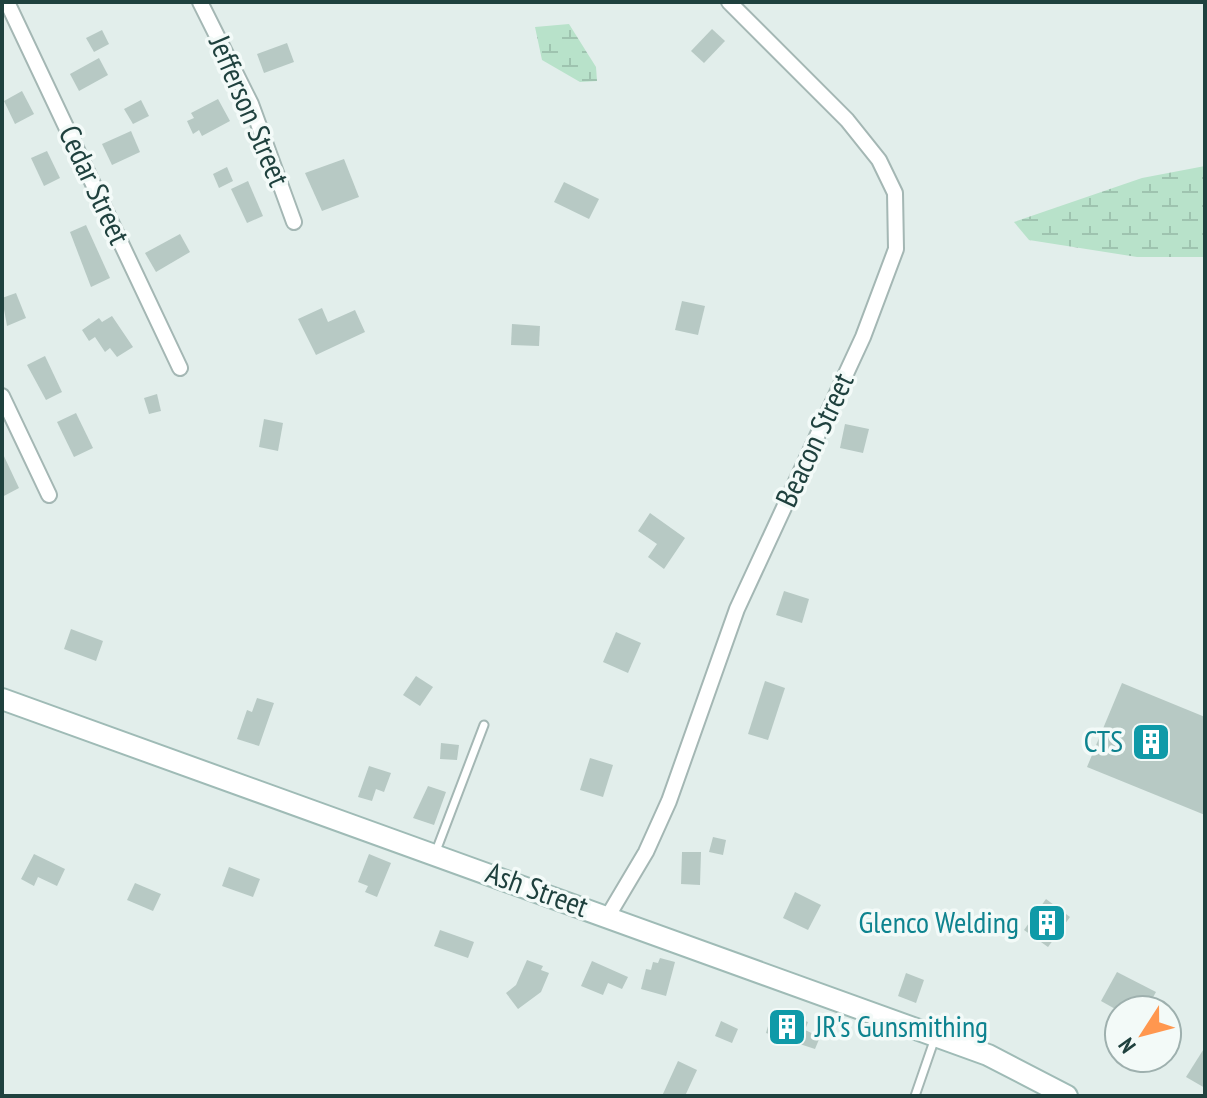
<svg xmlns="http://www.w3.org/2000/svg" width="1207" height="1098" font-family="'PT Sans Narrow',sans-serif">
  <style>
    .wetland { fill: url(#wetland-marsh) }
    .building { fill: #b7c9c4 }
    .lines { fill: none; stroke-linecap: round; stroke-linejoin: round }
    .lane-casing { stroke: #a4b7b4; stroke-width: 11 }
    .street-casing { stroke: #a4b7b4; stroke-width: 18 }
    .secondary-casing { stroke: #9fbbb6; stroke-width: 24 }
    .lane { stroke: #fff; stroke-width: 7 }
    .street { stroke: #fff; stroke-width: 14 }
    .secondary { stroke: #fff; stroke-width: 20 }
    .labels { text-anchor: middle; stroke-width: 7; stroke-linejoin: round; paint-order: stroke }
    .street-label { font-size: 30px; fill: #1f413e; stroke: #f3faf8 }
    .culture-label { font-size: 30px; fill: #0d838f; stroke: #f3faf8; text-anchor: end }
  </style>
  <defs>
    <pattern id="wetland-marsh" width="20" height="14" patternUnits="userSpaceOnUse" patternTransform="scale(2)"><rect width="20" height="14" fill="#b8e2ca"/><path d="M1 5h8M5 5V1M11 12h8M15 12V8" fill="none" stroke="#9ec3af"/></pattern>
  </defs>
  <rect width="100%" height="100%" fill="#e2eeeb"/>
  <g class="wetland">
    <path d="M569 24 596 67 597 81 580 82 542 60 535 27Z"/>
    <path d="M1205 166V257H1137L1029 240 1014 222 1142 178Z"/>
  </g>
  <g class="building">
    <path d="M712 29 725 41 704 63 691 51Z"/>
    <path d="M102 30 109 44 94 52 86 38Z"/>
    <path d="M287 43 294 62 264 73 257 54Z"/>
    <path d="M99 58 108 75 79 91 70 74Z"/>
    <path d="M22 91 34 114 15 124 4 101Z"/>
    <path d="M218 99 230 121 202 136 199 130 193 134 187 121 194 118 191 113Z"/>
    <path d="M141 100 149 116 133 124 124 109Z"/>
    <path d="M131 131 140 152 112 165 102 144Z"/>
    <path d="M47 151 60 178 44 186 31 158Z"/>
    <path d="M344 159 359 197 322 211 305 173Z"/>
    <path d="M227 167 233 181 219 188 213 174Z"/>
    <path d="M248 181 263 216 247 223 231 189Z"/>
    <path d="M564 182 599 199 589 219 554 202Z"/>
    <path d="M86 225 110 278 91 287 70 232Z"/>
    <path d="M180 234 190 252 156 272 145 253Z"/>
    <path d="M16 293 26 318 7 326 2 298Z"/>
    <path d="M682 301 705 306 698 335 675 330Z"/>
    <path d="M322 308 328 322 355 310 365 332 316 355 298 319Z"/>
    <path d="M112 316 133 347 117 357 110 348 105 352 95 337 89 341 82 330 99 318 102 322Z"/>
    <path d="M512 324 540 326 539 346 511 345Z"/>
    <path d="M45 356 62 392 46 400 27 365Z"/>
    <path d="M157 394 161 411 149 414 144 398Z"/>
    <path d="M76 413 93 448 74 457 57 422Z"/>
    <path d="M264 419 283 423 278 451 259 447Z"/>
    <path d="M845 424 869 429 863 453 840 448Z"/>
    <path d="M2 452 19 488 2 497Z"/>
    <path d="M650 513 685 538 664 569 648 557 657 544 638 531Z"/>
    <path d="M784 591 809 599 802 623 776 615Z"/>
    <path d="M71 629 103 641 96 661 64 649Z"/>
    <path d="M616 632 641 643 628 673 603 662Z"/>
    <path d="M416 676 433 687 420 706 403 695Z"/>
    <path d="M765 681 785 688 768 740 748 734Z"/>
    <path d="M1122 683 1205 717V815L1087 767Z"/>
    <path d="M257 698 274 703 259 746 237 739 247 710 252 712Z"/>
    <path d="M441 743 459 745 457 760 440 759Z"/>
    <path d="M590 758 613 765 603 797 580 790Z"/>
    <path d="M369 766 391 773 384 792 376 789 372 801 358 797Z"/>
    <path d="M428 786 446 792 434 825 413 818Z"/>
    <path d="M713 837 726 840 723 855 709 852Z"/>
    <path d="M682 852H701L700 885 681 884Z"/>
    <path d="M34 854 65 869 57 886 38 877 34 886 21 879Z"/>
    <path d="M369 854 391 863 377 897 365 892 368 886 358 882Z"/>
    <path d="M229 867 260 879 253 897 222 886Z"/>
    <path d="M135 883 161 894 153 911 127 900Z"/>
    <path d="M795 892 821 905 808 930 783 918Z"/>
    <path d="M1046 899 1070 917 1048 947 1024 930Z"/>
    <path d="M440 930 474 942 468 958 434 946Z"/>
    <path d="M660 958 675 962 666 996 641 989 646 969 651 970 653 962 658 963Z"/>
    <path d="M527 960 543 966 541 970 549 973 541 992 518 1009 506 993 516 985Z"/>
    <path d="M592 961 628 977 622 989 608 983 603 995 581 986Z"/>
    <path d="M1117 972 1156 992 1146 1010H1117L1101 1001Z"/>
    <path d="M906 973 924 980 916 1003 898 996Z"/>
    <path d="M771 1016 790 1022 792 1016 808 1022 805 1030 820 1037 815 1049 766 1033Z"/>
    <path d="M721 1021 738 1029 732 1043 715 1036Z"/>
    <path d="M1205 1047V1088L1186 1077Z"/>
    <path d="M678 1061 697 1070 685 1096H662Z"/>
  </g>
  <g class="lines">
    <g class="lane-casing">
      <g id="lane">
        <path d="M436 851 484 725"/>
        <path d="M915 1096 935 1038"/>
      </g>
    </g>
    <g class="street-casing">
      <g id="street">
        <path d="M7 2 180 368"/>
        <path d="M200 2 251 104 294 222"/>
        <path d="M2 396 49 495"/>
        <path d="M608 916 646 852 669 801 737 609 863 337 896 249 895 193 879 160 847 120 729 2"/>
      </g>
    </g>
    <g class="secondary-casing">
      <path id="secondary" d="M2 699 988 1055 1067 1096"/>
    </g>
    <use href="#lane" class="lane"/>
    <use href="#street" class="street"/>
    <use href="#secondary" class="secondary"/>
  </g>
  <defs>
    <g id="building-square" transform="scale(2)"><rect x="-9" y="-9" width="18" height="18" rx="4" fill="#0f9aa8" stroke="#f3faf8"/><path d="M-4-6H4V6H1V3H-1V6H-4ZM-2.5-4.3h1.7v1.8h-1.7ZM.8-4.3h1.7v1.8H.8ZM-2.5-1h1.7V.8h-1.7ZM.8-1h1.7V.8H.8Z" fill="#fff"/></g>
  </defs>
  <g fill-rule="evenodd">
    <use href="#building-square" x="1151" y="742"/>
    <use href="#building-square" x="1047" y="923"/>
    <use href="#building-square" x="787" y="1027"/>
  </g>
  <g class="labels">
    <g class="street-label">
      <text transform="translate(249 111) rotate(67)" y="10">Jefferson Street</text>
      <text transform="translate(94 185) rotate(65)" y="10">Cedar Street</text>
      <text transform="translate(815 440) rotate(-65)" y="10">Beacon Street</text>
      <text transform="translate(537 890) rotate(20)" y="10">Ash Street</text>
    </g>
    <g class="culture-label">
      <text x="1123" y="752">CTS</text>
      <text x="1019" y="933">Glenco Welding</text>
      <text x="815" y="1037" text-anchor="start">JR's Gunsmithing</text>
    </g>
  </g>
  <rect width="1207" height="1098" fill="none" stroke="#1f413e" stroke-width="8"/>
  <g transform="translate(1143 1034) rotate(234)"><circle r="38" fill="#f3faf8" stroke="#9eb0ae" stroke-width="2"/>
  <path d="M0-6L14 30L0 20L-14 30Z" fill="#ff974f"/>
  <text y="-12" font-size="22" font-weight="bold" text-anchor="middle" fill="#1f413e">N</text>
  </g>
</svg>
